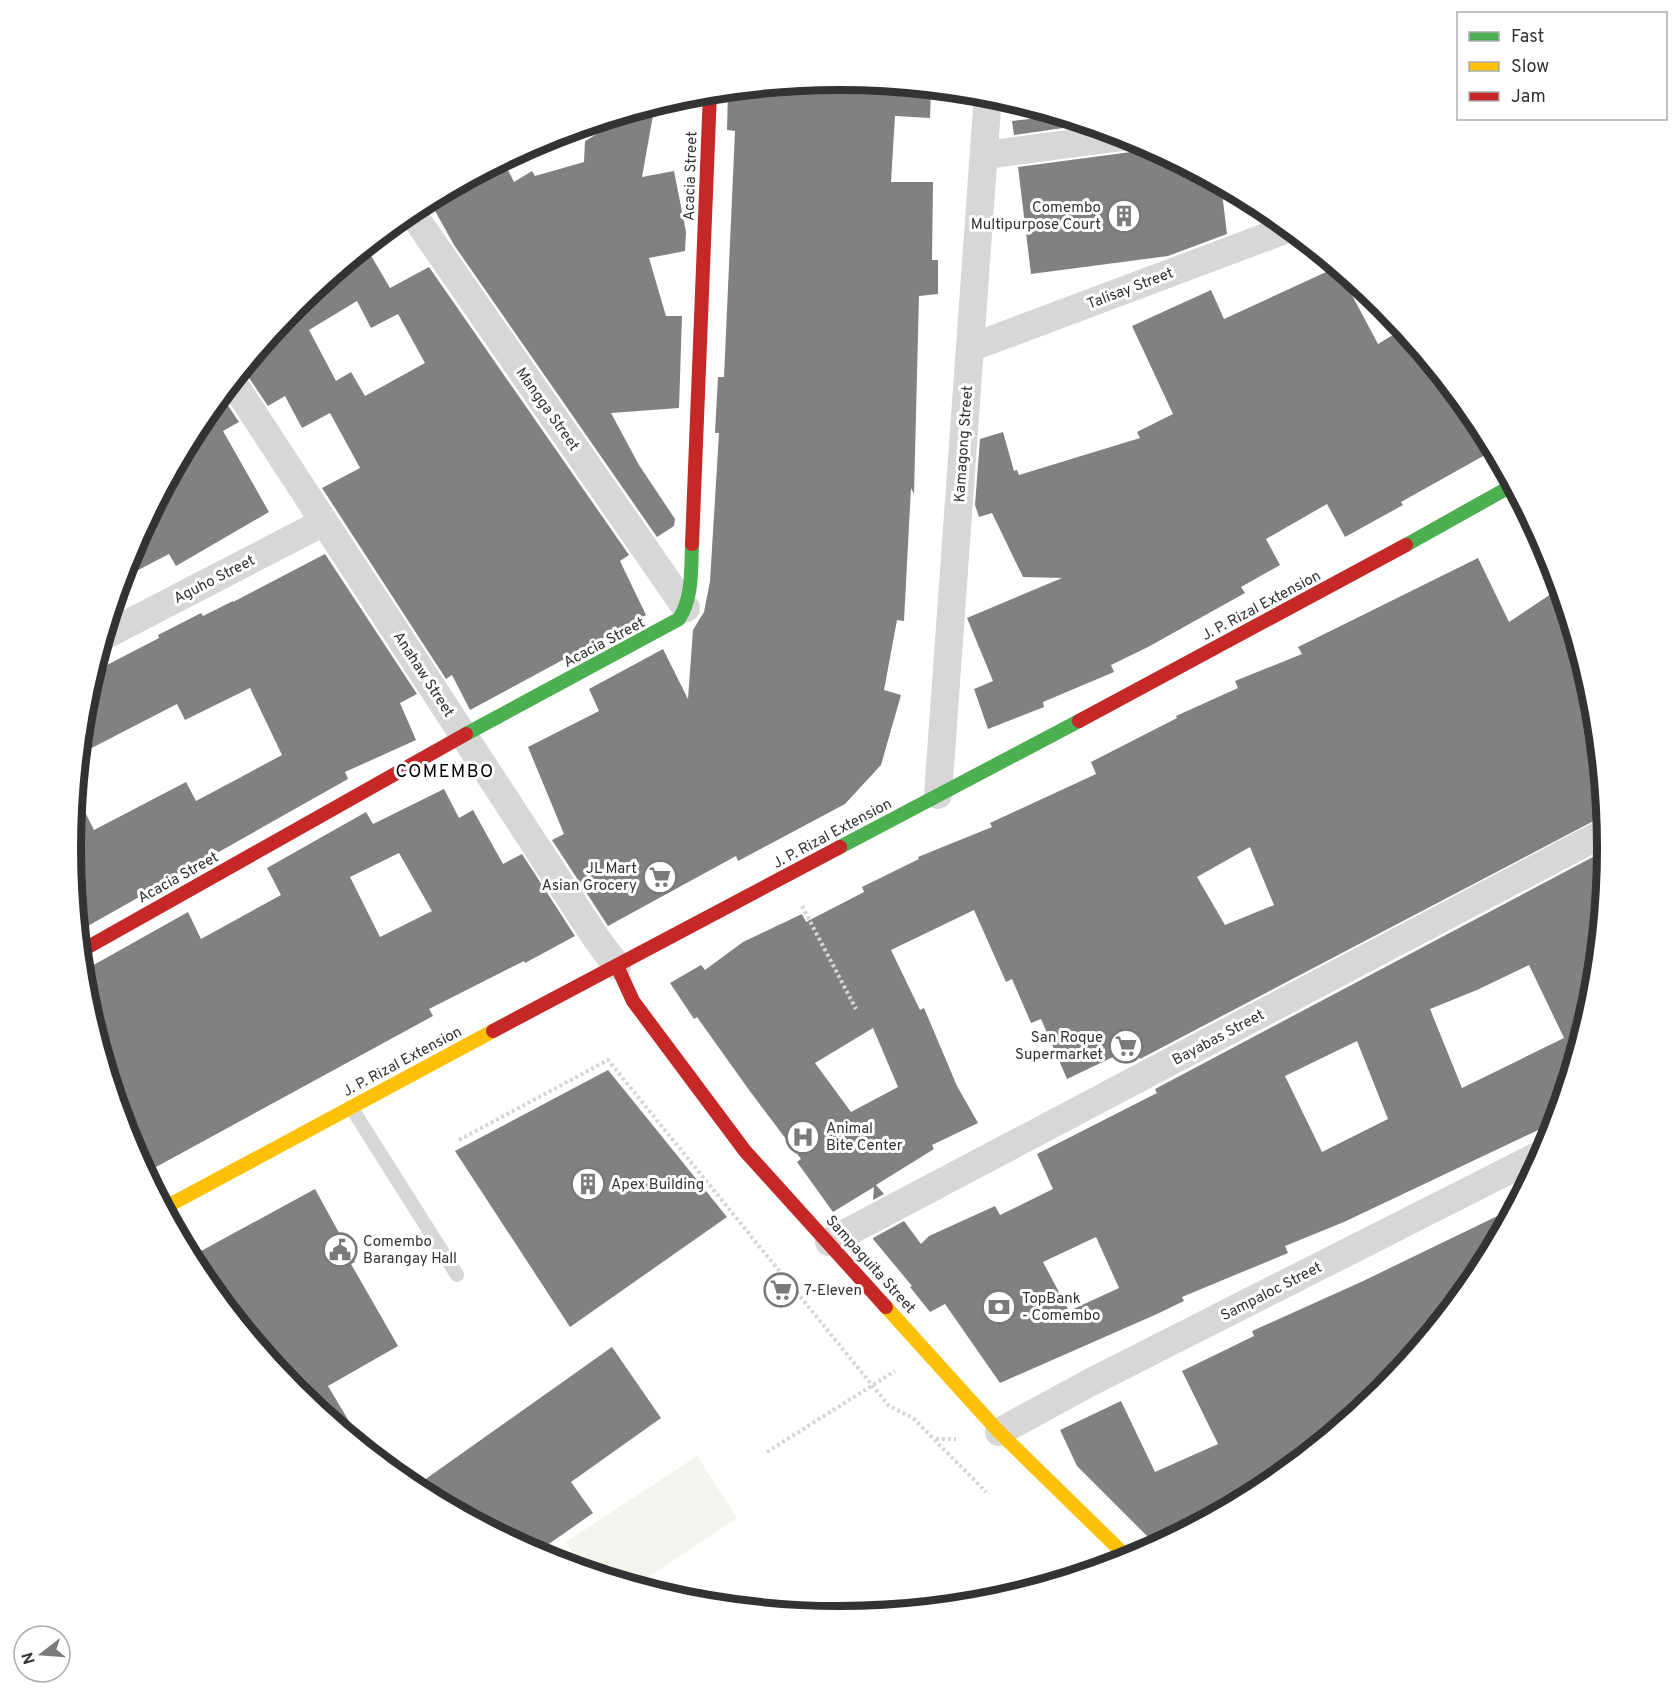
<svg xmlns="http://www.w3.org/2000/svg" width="1679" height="1696" font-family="Overpass,sans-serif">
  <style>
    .green { fill: #f1f5ed }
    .building { fill: #818181; fill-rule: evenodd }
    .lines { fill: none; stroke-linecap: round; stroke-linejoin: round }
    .path { stroke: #d6d6d6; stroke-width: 4; stroke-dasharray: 3 3; stroke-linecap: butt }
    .lane { stroke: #d7d7d7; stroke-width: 14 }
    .street { stroke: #d7d7d7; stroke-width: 28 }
    .fast { stroke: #4caf50; stroke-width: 14 }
    .slow { stroke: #ffc107; stroke-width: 14 }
    .jam { stroke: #c62828; stroke-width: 14 }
    .labels { text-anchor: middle; stroke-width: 6; stroke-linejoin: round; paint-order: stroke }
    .street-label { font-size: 15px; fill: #333; stroke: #fff }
    .poi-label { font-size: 15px; fill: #333; stroke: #fff; text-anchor: start }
    .quarter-label { font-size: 18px; letter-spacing: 1.5px; fill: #000; stroke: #fff }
    .rim { fill: none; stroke: #333; stroke-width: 8 }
  </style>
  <rect width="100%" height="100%" fill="#fff"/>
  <path class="green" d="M697 1456 737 1518 635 1586 584 1570 566 1542Z"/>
  <g class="building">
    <path d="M840 79 931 88 930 118 895 116 891 182H933L932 260H938V294L919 296 914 494 911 488 904 621 897 620 884 690 901 695 881 765 845 804 738 861 736 856 608 926 552 840 564 834 528 747 599 711 589 689 663 649 688 699 693 630 704 612 710 581 719 433H715L718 377H724L735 131 727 130 728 90Z"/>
    <path d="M655 104 642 177 674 171 686 232 685 251 649 258 666 316H682L679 408 611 413 639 465 675 519 674 526 657 537 454 245 429 200 503 160 514 182 532 171 535 176 584 162 585 141 642 108Z"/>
    <path d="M1036 108 1091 124 1014 135 1012 121 1038 118Z"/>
    <path d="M1144 143 1221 184 1227 234 1168 256 1031 274 1018 167 1131 152 1139 149Z"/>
    <path d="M366 247 390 288 429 267 629 555 620 561 646 615 470 710 452 675 446 679 322 488 360 468 330 413 302 428 285 396 268 406 243 369 296 304ZM357 301 371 328 398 314 425 363 365 396 351 372 336 381 309 330Z"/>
    <path d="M1337 267 1378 344 1403 329 1479 421 1494 450 1401 502 1403 505 1345 537 1327 504 1266 539 1280 565 1241 587 1245 593 1148 647 1111 665 1114 672 1043 702 1044 707 988 729 974 689 993 681 967 618 1062 578 1023 577 992 513 979 517 975 505 980 439 1003 432 1014 471 1017 470 1019 475 1140 438 1137 432 1173 414 1132 326 1211 290 1224 319Z"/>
    <path d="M221 395 239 422 223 431 269 512 176 566 169 554 121 579 129 553 200 420Z"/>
    <path d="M325 554 417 694 400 703 416 740 345 772 348 779 79 931 70 848 76 794 94 830 186 782 196 801 282 755 250 688 185 720 177 704 80 754 85 698 92 675 107 668 105 666 159 638 158 635 201 613 203 616 233 601V602Z"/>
    <path d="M1478 558 1509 622 1560 588 1594 698 1605 815 1140 1059 1134 1047 1067 1079 1041 1019 1031 1023 1012 979 1006 982 974 910 891 950 920 1010 924 1008 957 1086 978 1123 932 1145 934 1149 876 1185 884 1194 873 1200 874 1187 833 1212 797 1162 801 1159 749 1090 697 1017 694 1019 670 983 701 965 705 970 743 942 802 914 806 922 864 892 862 887 919 859 918 857 992 827 990 823 1096 774 1091 762 1177 718 1176 716 1238 688 1235 681 1302 654 1298 647ZM1250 847 1274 905 1225 925 1197 877ZM873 1028 898 1087 851 1112 815 1063Z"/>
    <path d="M444 789 459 818 473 810 503 864 522 854 575 936 525 963 524 961 429 1009 433 1016 145 1173 129 1142 85 998 82 969 90 967 188 912 201 939 281 895 267 868 366 812 373 824ZM399 853 432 911 380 937 350 877Z"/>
    <path d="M1608 849 1594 998 1557 1121 1344 1222 1285 1246 1288 1253 1182 1297 1184 1301 1157 1314 1000 1383 945 1304 930 1312 910 1287 912 1286 873 1239V1238L904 1221 921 1244 929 1236 995 1206 1000 1215 1053 1189 1037 1154 1157 1093 1155 1089ZM1529 965 1564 1038 1462 1088 1430 1009 1477 990ZM1357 1041 1388 1119 1322 1152 1285 1076ZM1096 1237 1119 1288 1069 1311 1043 1262Z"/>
    <path d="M608 1070 727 1217 570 1327 455 1151Z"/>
    <path d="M315 1189 355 1262 351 1264 398 1346 328 1386 359 1438 356 1441 296 1392 200 1275 190 1257Z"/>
    <path d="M1516 1207 1479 1276 1383 1392 1266 1488 1157 1546 1077 1466 1060 1430 1121 1401 1155 1472 1218 1444 1182 1371 1254 1336 1252 1331 1361 1282Z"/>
    <path d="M612 1347 661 1418 571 1482 593 1513 536 1553 413 1488Z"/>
  </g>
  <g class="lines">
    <g class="path">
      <path d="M802 906 856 1009"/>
      <path d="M459 1140 608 1060 889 1406 913 1418 986 1492"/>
      <path d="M936 1439H956"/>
      <path d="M767 1452 895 1371"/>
    </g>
    <path class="lane" d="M351 1107 457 1275"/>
    <g class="street">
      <path d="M985 155 1129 136"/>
      <path d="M410 210 686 608"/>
      <path d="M970 348 1290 228"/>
      <path d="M232 381 596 938 617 966"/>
      <path d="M104 636 324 522"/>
      <path d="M938 795 988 94"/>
      <path d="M829 1242 1607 831"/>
      <path d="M999 1432 1091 1382 1545 1152"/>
    </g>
    <g class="fast">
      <path d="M1406 545 1513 485"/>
      <path d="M466 734 679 619C693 597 691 569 692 544"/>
      <path d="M840 847 1079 721"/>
    </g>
    <g class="slow">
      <path d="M164 1208 493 1031"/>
      <path d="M886 1307 999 1432 1130 1560"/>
    </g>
    <g class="jam">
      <path d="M692 544 710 92"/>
      <path d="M1079 721 1406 545"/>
      <path d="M81 951 466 734"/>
      <path d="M617 966 633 1001 745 1151 886 1307"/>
      <path d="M493 1031 840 847"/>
    </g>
  </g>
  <defs>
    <g id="building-ring" transform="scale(1.725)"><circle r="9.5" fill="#fff" stroke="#7a7a7a" stroke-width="1.5"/><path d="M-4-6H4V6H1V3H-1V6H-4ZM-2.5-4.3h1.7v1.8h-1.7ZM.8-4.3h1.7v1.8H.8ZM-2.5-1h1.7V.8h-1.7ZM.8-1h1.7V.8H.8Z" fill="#7a7a7a"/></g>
    <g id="supermarket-ring" transform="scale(1.725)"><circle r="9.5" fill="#fff" stroke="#7a7a7a" stroke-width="1.5"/><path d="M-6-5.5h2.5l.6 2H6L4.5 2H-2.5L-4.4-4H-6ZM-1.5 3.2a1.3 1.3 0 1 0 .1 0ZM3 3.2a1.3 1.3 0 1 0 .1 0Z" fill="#7a7a7a"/></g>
    <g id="hospital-ring" transform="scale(1.725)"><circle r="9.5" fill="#fff" stroke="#7a7a7a" stroke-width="1.5"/><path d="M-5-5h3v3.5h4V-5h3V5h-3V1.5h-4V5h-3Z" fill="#7a7a7a"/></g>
    <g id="civic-ring" transform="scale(1.725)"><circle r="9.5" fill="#fff" stroke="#7a7a7a" stroke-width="1.5"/><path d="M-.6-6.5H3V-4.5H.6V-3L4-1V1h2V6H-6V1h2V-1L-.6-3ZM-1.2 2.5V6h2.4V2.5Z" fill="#7a7a7a"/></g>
    <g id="bank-ring" transform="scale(1.725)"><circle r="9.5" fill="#fff" stroke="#7a7a7a" stroke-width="1.5"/><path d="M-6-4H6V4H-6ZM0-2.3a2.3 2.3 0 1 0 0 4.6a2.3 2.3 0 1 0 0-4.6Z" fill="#7a7a7a"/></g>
  </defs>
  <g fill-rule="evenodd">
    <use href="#building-ring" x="1124" y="216"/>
    <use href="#supermarket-ring" x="660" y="877"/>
    <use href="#supermarket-ring" x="1126" y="1046"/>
    <use href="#hospital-ring" x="803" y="1137"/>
    <use href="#building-ring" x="588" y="1184"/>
    <use href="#civic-ring" x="340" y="1250"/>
    <use href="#supermarket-ring" x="781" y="1290"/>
    <use href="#bank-ring" x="999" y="1307"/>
  </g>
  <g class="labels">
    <g class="street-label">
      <text transform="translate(690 176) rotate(-88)" y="5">Acacia Street</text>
      <text transform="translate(1130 288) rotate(-21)" y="5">Talisay Street</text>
      <text transform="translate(548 409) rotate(55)" y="5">Mangga Street</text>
      <text transform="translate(963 444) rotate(-86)" y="5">Kamagong Street</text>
      <text transform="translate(214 579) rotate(-27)" y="5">Aguho Street</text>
      <text transform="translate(1261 605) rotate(-28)" y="5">J. P. Rizal Extension</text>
      <text transform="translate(604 642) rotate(-28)" y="5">Acacia Street</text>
      <text transform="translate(424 674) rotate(57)" y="5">Anahaw Street</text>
      <text transform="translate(832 833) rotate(-28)" y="5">J. P. Rizal Extension</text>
      <text transform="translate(178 877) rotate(-29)" y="5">Acacia Street</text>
      <text transform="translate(1218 1037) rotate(-28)" y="5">Bayabas Street</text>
      <text transform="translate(402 1061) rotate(-28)" y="5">J. P. Rizal Extension</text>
      <text transform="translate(871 1264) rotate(48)" y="5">Sampaguita Street</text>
      <text transform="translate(1271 1291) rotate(-27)" y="5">Sampaloc Street</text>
    </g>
    <g class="poi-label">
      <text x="1101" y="212" text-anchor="end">Comembo<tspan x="1101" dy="17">Multipurpose Court</tspan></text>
      <text x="637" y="873" text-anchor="end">JL Mart<tspan x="637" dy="17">Asian Grocery</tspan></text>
      <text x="1103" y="1042" text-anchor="end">San Roque<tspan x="1103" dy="17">Supermarket</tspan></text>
      <text x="826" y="1133">Animal<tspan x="826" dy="17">Bite Center</tspan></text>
      <text x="611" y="1189">Apex Building</text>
      <text x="363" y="1246">Comembo<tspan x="363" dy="17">Barangay Hall</tspan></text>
      <text x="804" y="1295">7-Eleven</text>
      <text x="1022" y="1303">TopBank<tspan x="1022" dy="17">- Comembo</tspan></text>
    </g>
    <g class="quarter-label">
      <text x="445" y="777">COMEMBO</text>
    </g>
  </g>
  <path d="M0 0H1679V1696H0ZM81 848a758 758 0 1 1 1516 0a758 758 0 1 1-1516 0Z" fill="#fff" fill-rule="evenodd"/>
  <path class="rim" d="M81 848a758 758 0 1 1 1516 0a758 758 0 1 1-1516 0Z"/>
  <rect x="1457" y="12" width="210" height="108" fill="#ffffff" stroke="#adadad" stroke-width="1.5"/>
  <rect x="1469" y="32" width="30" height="9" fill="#4caf50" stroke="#adadad" stroke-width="1.5"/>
  <text x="1511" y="42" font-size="18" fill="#333333">Fast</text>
  <rect x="1469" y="62" width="30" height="9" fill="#ffc107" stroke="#adadad" stroke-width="1.5"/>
  <text x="1511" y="72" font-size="18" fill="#333333">Slow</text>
  <rect x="1469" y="92" width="30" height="9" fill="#c62828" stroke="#adadad" stroke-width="1.5"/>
  <text x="1511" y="102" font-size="18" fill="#333333">Jam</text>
  <g transform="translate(42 1654) rotate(253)"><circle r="28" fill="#ffffff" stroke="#adadad" stroke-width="1.5"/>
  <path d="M0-4.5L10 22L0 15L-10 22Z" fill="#7a7a7a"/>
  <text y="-9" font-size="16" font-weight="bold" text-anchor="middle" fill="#333333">N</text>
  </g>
</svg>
